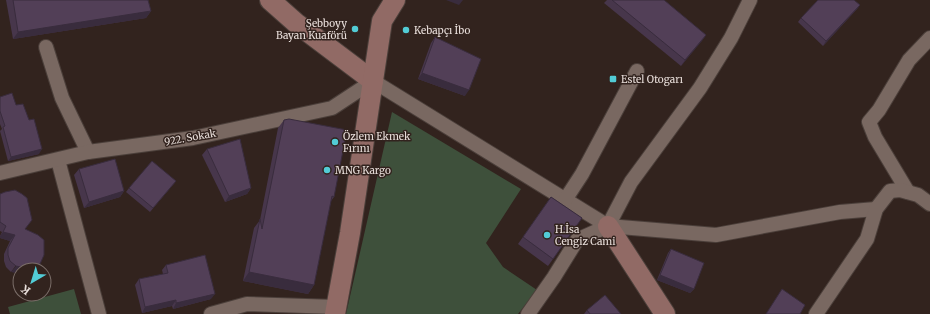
<svg xmlns="http://www.w3.org/2000/svg" width="930" height="314" font-family="Merriweather,serif">
  <style>
    .green { fill: #3e503b }
    .lines { fill: none; stroke-linecap: round; stroke-linejoin: round }
    .street-casing { stroke: #4b3f3a; stroke-width: 16 }
    .secondary-casing { stroke: #4b3f3a; stroke-width: 22 }
    .street { stroke: #796861; stroke-width: 14 }
    .secondary { stroke: #916a65; stroke-width: 20 }
    .wall { fill: #47364b }
    .shaded-wall { fill: #392c3d }
    .building { fill: #523f57; stroke: #392c3d }
    .poi-dot { fill: #52ccd6; stroke: #32231e; stroke-width: 1.5 }
    .labels { text-anchor: middle; stroke-width: 3; stroke-linejoin: round; paint-order: stroke }
    .poi-label { font-size: 10px; fill: #e8deda; stroke: #32231e; text-anchor: start }
    .street-label { font-size: 10px; fill: #e8deda; stroke: #32231e }
  </style>
  <rect width="100%" height="100%" fill="#32231e"/>
  <g class="green">
    <path d="M392 112 521 189 486 243 503 267 537 290 518 314H346Z"/>
    <path d="M74 289 81 314H10L8 307Z"/>
  </g>
  <g class="lines">
    <g class="street-casing">
      <g id="street">
        <path d="M46 47 62 98 88 152"/>
        <path d="M58 160 99 314"/>
        <path d="M0 173 88 152 193 138 332 108 373 81 608 226 716 235 840 212 876 209"/>
        <path d="M908 192 875 137 869 122 879 110 909 60 930 38"/>
        <path d="M565 200 582 174 637 71"/>
        <path d="M211 314 247 304 336 307"/>
        <path d="M528 314 554 277 577 240 608 226 631 182 700 88 731 38 750 0"/>
        <path d="M816 314 867 239 876 209 890 191 900 190 918 195 930 204"/>
      </g>
    </g>
    <g class="secondary-casing">
      <g id="secondary">
        <path d="M270 0 296 23 373 81"/>
        <path d="M608 226 665 314"/>
        <path d="M335 314 350 233 382 21 395 0"/>
      </g>
    </g>
    <use href="#street" class="street"/>
    <use href="#secondary" class="secondary"/>
  </g>
  <g class="wall">
    <path d="M6 0H148L151 11 146 18 13 39Z"/>
    <path d="M607 0H664L706 35 681 66 604 3Z"/>
    <path d="M860 5 857 9 823 46 798 22 801 18 811 8Z"/>
    <path d="M435 37 465 96 418 79 431 43Z"/>
    <path d="M0 97 16 105 29 120 39 154 8 161 0 131 2 129 0 124Z"/>
    <path d="M284 120 334 197 331 201 314 285 308 294 243 281 254 228 260 220 278 128Z"/>
    <path d="M207 149 251 188 247 194 225 202 202 155Z"/>
    <path d="M79 169 124 191 120 197 84 208 74 175Z"/>
    <path d="M176 181 150 212 126 192 129 188Z"/>
    <path d="M0 194 25 229 38 235 11 272 6 267 4 261V254L10 241 0 238V236L2 232 0 231Z"/>
    <path d="M551 197 582 218 548 266 518 244Z"/>
    <path d="M671 249 694 289 690 293 657 280 668 253Z"/>
    <path d="M166 265 211 299 173 309 172 306 142 313 135 285 139 279 163 274 162 270Z"/>
    <path d="M587 310 621 314H584Z"/>
  </g>
  <g class="shaded-wall">
    <path d="M446 0H463L459 5Z"/>
    <path d="M860 5 857 9 823 46 826 41Z"/>
    <path d="M151 11 146 18 13 39 18 32Z"/>
    <path d="M706 35 702 41 681 66 685 60Z"/>
    <path d="M422 73 469 90 465 96 418 79Z"/>
    <path d="M42 149 39 154 8 161 11 157Z"/>
    <path d="M251 188 247 194 225 202 229 196Z"/>
    <path d="M124 191 120 197 84 208 89 202Z"/>
    <path d="M3 232 15 235 10 241 0 238V236Z"/>
    <path d="M40 264 36 270H20V274L11 272 16 266Z"/>
    <path d="M249 272 314 285 308 294 243 281Z"/>
    <path d="M660 275 694 289 690 293 657 280Z"/>
    <path d="M215 294 211 299 173 309 176 303Z"/>
    <path d="M176 300 172 306 142 313 145 307Z"/>
  </g>
  <g class="building">
    <path d="M13 0H148L151 11 18 32Z"/>
    <path d="M612 0H664L706 35 685 60Z"/>
    <path d="M818 0H854L860 5 826 41 801 18Z"/>
    <path d="M435 37 481 59 469 90 422 73Z"/>
    <path d="M12 93 16 105 23 104 29 120 34 119 42 149 11 157 3 127 5 126 0 111V97Z"/>
    <path d="M289 119 347 130 334 197 332 196 314 285 249 272 260 219 262 229 284 120Z"/>
    <path d="M240 139 251 188 229 196 207 149Z"/>
    <path d="M115 159 124 191 89 202 79 169Z"/>
    <path d="M152 161 176 181 153 208 129 188Z"/>
    <path d="M15 190 22 194 27 198 32 220 25 229 38 235 44 240V255L40 264 31 269 16 266 10 261 8 255V248L15 235 3 232 6 226 0 222V194L5 192Z"/>
    <path d="M551 197 582 218 553 259 523 237Z"/>
    <path d="M671 249 704 263 694 289 660 275Z"/>
    <path d="M205 255 215 294 176 303V300L145 307 139 279 168 273 166 265Z"/>
    <path d="M782 289 805 305 800 314H766Z"/>
    <path d="M605 295 621 314H590L587 310Z"/>
  </g>
  <g class="poi-dot">
    <circle cx="355" cy="29" r="4"/>
    <circle cx="406" cy="30" r="4"/>
    <rect x="609" y="75" width="8" height="8" rx="2"/>
    <circle cx="335" cy="142" r="4"/>
    <circle cx="327" cy="170" r="4"/>
    <circle cx="547" cy="235" r="4"/>
  </g>
  <g class="labels">
    <g class="poi-label">
      <text x="347" y="27" text-anchor="end">Şebboyy<tspan x="347" dy="12">Bayan Kuaförü</tspan></text>
      <text x="414" y="34">Kebapçı İbo</text>
      <text x="621" y="83">Estel Otogarı</text>
      <text x="343" y="140">Özlem Ekmek<tspan x="343" dy="12">Fırını</tspan></text>
      <text x="335" y="174">MNG Kargo</text>
      <text x="555" y="233">H.İsa<tspan x="555" dy="12">Cengiz Cami</tspan></text>
    </g>
    <g class="street-label">
      <text transform="translate(190 137) rotate(-10)" y="4">922. Sokak</text>
    </g>
  </g>
  <g transform="translate(32 282) rotate(218)"><circle r="19" fill="#32231e" stroke="#7b6e69"/>
  <path d="M0-3L7 15L0 10L-7 15Z" fill="#52ccd6"/>
  <text y="-6" font-size="11" font-weight="bold" text-anchor="middle" fill="#e8deda">K</text>
  </g>
</svg>
